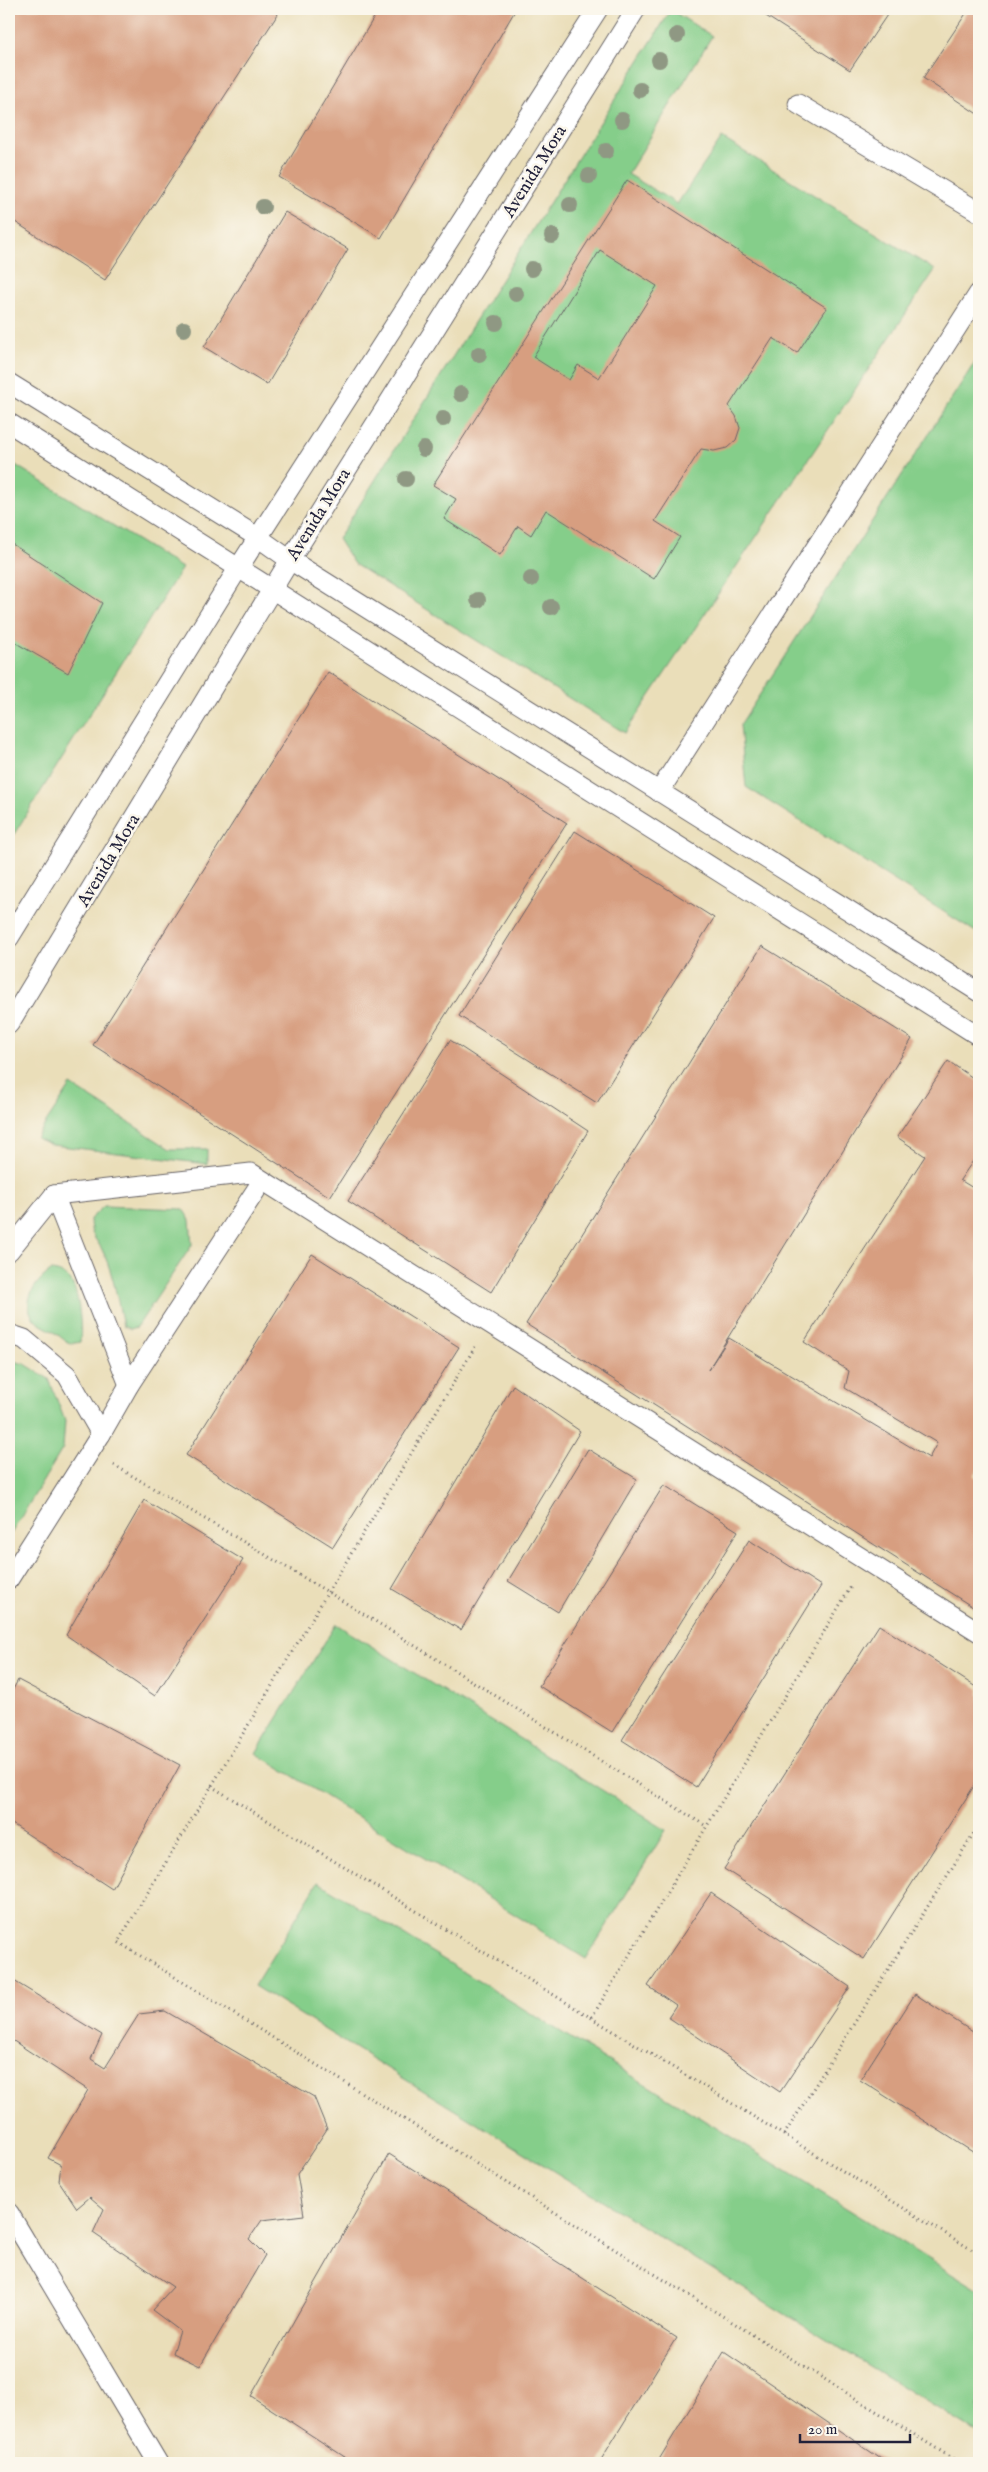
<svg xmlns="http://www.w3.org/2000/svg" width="988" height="2472" font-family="'IM FELL English',serif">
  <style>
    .green { fill: #85ce8a; stroke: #547862 }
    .building { fill: #d79e80; fill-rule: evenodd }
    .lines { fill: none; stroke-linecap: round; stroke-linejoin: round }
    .lane-casing { stroke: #686467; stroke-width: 21 }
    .path { stroke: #686467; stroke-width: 3; stroke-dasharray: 1 4; stroke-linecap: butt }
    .lane { stroke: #fff; stroke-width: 19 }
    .tree { fill: #8f9883 }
    .labels { text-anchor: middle; stroke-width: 5; stroke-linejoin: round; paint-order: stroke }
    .street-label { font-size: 18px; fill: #22223b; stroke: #fbf7ec }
  </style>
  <rect width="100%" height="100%" fill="#fbf7ec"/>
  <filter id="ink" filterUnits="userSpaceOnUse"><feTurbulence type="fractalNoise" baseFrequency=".02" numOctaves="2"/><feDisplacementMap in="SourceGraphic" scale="10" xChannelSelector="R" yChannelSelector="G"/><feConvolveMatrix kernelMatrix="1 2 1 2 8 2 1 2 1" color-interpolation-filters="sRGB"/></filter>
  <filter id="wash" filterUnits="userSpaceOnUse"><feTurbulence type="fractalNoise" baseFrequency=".0096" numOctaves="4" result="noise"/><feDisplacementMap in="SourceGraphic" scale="20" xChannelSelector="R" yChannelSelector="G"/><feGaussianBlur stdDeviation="1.12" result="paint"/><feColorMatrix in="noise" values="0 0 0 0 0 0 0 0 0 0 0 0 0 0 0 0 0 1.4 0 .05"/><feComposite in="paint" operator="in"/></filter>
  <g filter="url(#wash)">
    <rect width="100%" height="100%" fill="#eadeb9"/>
    <g class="green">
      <path d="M671 10 712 36 628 174 677 204 722 138 935 270 625 733 354 564 338 539Z"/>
      <path d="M979 356V934L746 787 740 725Z"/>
      <path d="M9 461 182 568 9 842Z"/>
      <path d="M71 1085 170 1149H207V1164L52 1145 36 1138Z"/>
      <path d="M104 1206 183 1209 190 1220 192 1245 137 1327 130 1329 123 1326C118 1302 114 1277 104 1254 98 1239 90 1238 90 1219Z"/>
      <path d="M51 1271C58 1272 63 1273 69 1279 79 1288 82 1328 80 1342 66 1346 65 1339 54 1332 49 1329 42 1326 37 1322 19 1305 34 1282 51 1271Z"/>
      <path d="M9 1360 25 1364 49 1379 65 1421 63 1448 9 1537Z"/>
      <path d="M336 1624 666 1830 586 1959 256 1753Z"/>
      <path d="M318 1882 979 2290V2434L254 1986Z"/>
    </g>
    <g id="blocks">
      <g class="building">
        <path d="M11 9H269L278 14 105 280 9 218V12Z"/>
        <path d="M379 9H516L381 238 279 177Z"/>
        <path d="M755 9H891L850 70Z"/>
        <path d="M969 9H979V115L923 78Z"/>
        <path d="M627 180 827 308 797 353 773 338 729 406 736 416 740 428 736 440 727 448 714 451 701 449 655 521 680 537 654 579 546 510 531 535 518 526 500 555 444 519 456 499 433 485ZM600 250 657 286 599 378 578 365 569 380 533 357Z"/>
        <path d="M285 212 348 249 267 385 204 347Z"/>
        <path d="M9 542 102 603 68 673 9 639Z"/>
        <path d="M328 672 567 823 330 1197 93 1045Z"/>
        <path d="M575 831 714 918 597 1103 459 1016Z"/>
        <path d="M762 946 912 1039 708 1370 729 1338 929 1458 937 1443 845 1388 849 1371 804 1342 925 1156 897 1137 948 1061 979 1082V1152L960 1180 978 1191 979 1189V1467L974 1476 979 1479V1611L526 1324Z"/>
        <path d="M450 1040 588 1131 491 1292 348 1201Z"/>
        <path d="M312 1254 459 1347 333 1547 186 1455Z"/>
        <path d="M513 1385 580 1431 461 1630 392 1589Z"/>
        <path d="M588 1449 637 1479 558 1612 508 1581Z"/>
        <path d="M664 1485 738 1531 612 1732 539 1686Z"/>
        <path d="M144 1500 243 1560 155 1696 66 1635Z"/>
        <path d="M749 1540 821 1586 696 1787 622 1740Z"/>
        <path d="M879 1625 979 1689V1778L864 1959 724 1869Z"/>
        <path d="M18 1680 180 1765 112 1889 9 1822V1697Z"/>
        <path d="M711 1893 850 1987 780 2092 668 2017 676 2005 648 1986Z"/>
        <path d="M9 1978 102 2035 91 2059 105 2068 139 2014 165 2011 314 2097 327 2129 297 2174 304 2215 262 2220 249 2239 265 2255 200 2366 173 2353 180 2331 152 2310 173 2287 93 2233 104 2209 90 2197 77 2208 59 2181 61 2165 48 2158 88 2090 9 2038Z"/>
        <path d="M915 1994 979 2036V2156L860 2080Z"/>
        <path d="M389 2154 676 2338 599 2463H354L251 2396Z"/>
        <path d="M724 2352 887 2463H657Z"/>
      </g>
    </g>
  </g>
  <g filter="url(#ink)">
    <use href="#blocks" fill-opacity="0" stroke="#686467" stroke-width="1"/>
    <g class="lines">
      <g class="lane-casing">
        <g id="lane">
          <path d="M798 104 979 212"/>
          <path d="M9 383 259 538 290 560 979 992"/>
          <path d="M9 423 979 1036"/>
          <path d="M659 792 979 293"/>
          <path d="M9 938 239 567 598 9"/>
          <path d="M9 1024 290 560 636 9"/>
          <path d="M54 1195 129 1385"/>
          <path d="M9 1251 54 1195 251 1173 979 1632"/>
          <path d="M9 1334 24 1339 67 1375 101 1434"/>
          <path d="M9 1579 101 1434 129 1385 262 1181"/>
          <path d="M9 2213 158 2463"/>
        </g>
      </g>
      <g class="path">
        <path d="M475 1347 118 1942 960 2463"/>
        <path d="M114 1465 328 1592 706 1826"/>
        <path d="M211 1786 979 2254"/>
        <path d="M592 2017 852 1585"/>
        <path d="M784 2135 979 1825"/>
      </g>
      <use href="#lane" class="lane"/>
    </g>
    <g class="tree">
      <circle cx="677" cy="35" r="8"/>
      <circle cx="659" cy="60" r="8"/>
      <circle cx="640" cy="90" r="8"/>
      <circle cx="622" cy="120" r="8"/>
      <circle cx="606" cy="151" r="8"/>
      <circle cx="589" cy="176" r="8"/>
      <circle cx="570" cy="205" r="8"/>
      <circle cx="263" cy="207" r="8"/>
      <circle cx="552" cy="236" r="8"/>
      <circle cx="532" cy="269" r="8"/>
      <circle cx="516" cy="294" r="8"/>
      <circle cx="496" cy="323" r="8"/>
      <circle cx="184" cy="329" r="8"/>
      <circle cx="479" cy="354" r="8"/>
      <circle cx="461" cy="394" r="8"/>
      <circle cx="443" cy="419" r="8"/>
      <circle cx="424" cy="449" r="8"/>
      <circle cx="406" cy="479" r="8"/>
      <circle cx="531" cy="579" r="8"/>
      <circle cx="478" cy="600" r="8"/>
      <circle cx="551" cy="607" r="8"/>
    </g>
  </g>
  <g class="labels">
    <g class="street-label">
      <text transform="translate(534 171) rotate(-58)" y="6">Avenida Mora</text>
      <text transform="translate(318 514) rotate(-58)" y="6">Avenida Mora</text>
      <text transform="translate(108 860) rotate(-59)" y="6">Avenida Mora</text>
    </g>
  </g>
  <rect width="988" height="2472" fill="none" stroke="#fbf7ec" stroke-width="30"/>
  <path d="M800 2434v8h110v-8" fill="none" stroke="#22223b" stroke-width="2.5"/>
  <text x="808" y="2434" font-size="15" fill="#22223b" stroke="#fbf7ec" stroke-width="4" paint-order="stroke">20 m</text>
</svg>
